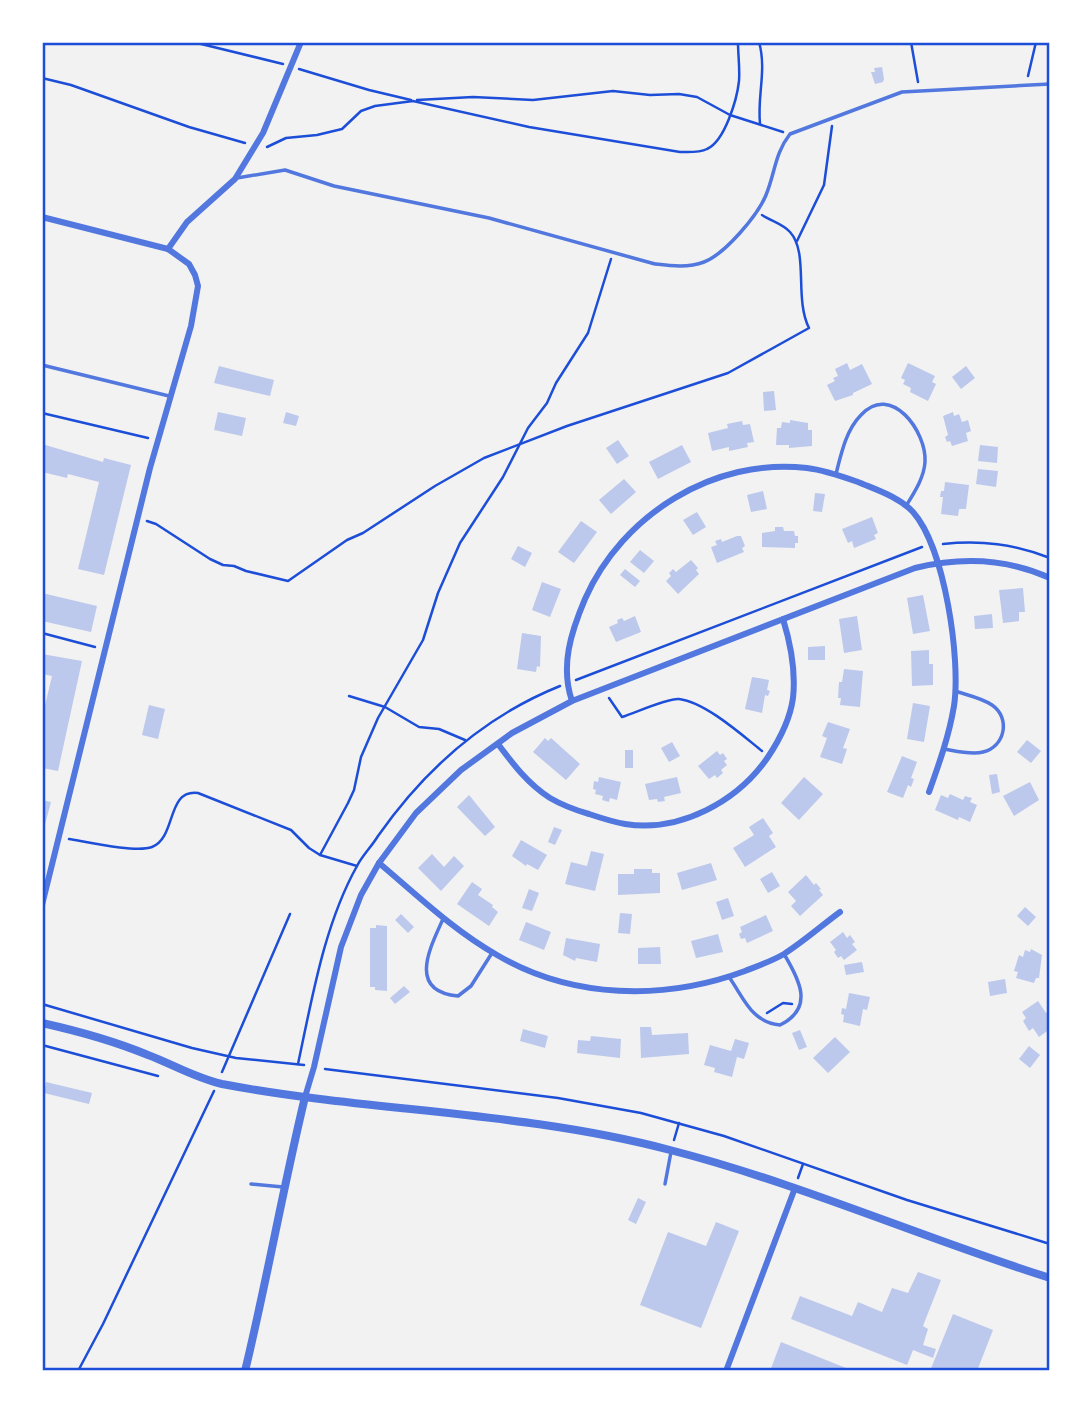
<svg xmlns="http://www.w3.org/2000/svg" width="1092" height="1413" font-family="'Exo 2',sans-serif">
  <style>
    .building { fill: #bdc9ec }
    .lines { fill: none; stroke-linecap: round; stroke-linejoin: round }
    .path { stroke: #1d4ed8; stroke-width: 2.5 }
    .service { stroke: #5277de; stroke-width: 3.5 }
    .minor { stroke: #5277de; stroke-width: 6 }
    .tertiary { stroke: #5277de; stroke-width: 8 }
    .neatline { fill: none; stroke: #1d4ed8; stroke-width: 2.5 }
  </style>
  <rect width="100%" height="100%" fill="#f2f2f2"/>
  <g class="building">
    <path d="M882 67 884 79 883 82 875 84 871 72H875L874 68Z"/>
    <path d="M847 363 850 370 862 364 872 384 853 393V395L835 401 827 385 835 381 833 378 838 376 835 369Z"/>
    <path d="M908 363 935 376 932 382 936 384 928 401 910 392 911 388 903 384 905 380 901 378Z"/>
    <path d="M219 366 274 380 270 396 214 383Z"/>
    <path d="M966 366 975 378 961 389 952 377Z"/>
    <path d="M774 391 776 410 764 411 763 392Z"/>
    <path d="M218 412 246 418 242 436 214 430Z"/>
    <path d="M286 412 299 416 296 426 283 423Z"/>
    <path d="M953 412 954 416 959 414 962 422 968 420 971 431 966 433 968 441 952 446 950 441 947 442 945 437 948 435 943 416Z"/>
    <path d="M790 420 808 423V430H812V446L789 448V445H776L777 428H781L782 422 790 423Z"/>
    <path d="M742 421 743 425 750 424 754 442 747 443 748 447 729 451V447L712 451 708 433 728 428 727 424Z"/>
    <path d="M618 440 629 456 617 464 606 448Z"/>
    <path d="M42 444 103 462 104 458 131 465 104 575 78 569 99 482 68 474 67 478 42 472Z"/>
    <path d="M682 445 691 462 658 479 649 462Z"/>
    <path d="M980 445 998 447 997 463 978 461Z"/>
    <path d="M978 469 998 471 996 487 976 484Z"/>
    <path d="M624 479 636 492 611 514 599 500Z"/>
    <path d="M945 482 969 485 966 509H959L958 516 941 514 943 497H940L941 491H944Z"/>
    <path d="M763 491 767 509 751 512 747 495Z"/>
    <path d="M815 493 825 494 822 512 813 511Z"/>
    <path d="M697 512 706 527 693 535 683 520Z"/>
    <path d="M872 517 878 533 874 535 876 539 854 548 852 541 848 543 842 529Z"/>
    <path d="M581 521 597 532 574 563 558 552Z"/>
    <path d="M775 527H783L784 531H794L795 536H798V543H795V548L762 547V533L775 531Z"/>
    <path d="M737 536H741L745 546 742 548 744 552 717 563 711 547 717 545 715 541 721 539 722 542Z"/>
    <path d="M518 546 532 553 525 567 511 559Z"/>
    <path d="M640 550 654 561 644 573 630 562Z"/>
    <path d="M691 560 698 568 696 570 699 574 678 594 666 581 671 576 669 573 673 569 676 572Z"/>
    <path d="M625 569 640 581 635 587 620 575Z"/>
    <path d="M542 582 561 589 550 617 532 610Z"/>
    <path d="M1023 588 1025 612H1019V621L1003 623 999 590Z"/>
    <path d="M42 593 97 606 91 632 42 621Z"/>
    <path d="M923 595 930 631 913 634 907 598Z"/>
    <path d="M992 614 993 628 975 629 974 616Z"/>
    <path d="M635 616 641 632 616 642 609 627 618 623 617 620 622 618 624 621Z"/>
    <path d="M857 616 862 650 844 653 839 619Z"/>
    <path d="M522 633 541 636 540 667 537 666 536 672 517 669Z"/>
    <path d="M825 646V660H808V647Z"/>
    <path d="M929 650V664H933V685L912 686 911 651Z"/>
    <path d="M42 654 82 661 58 771 42 768V718L52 676 42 674Z"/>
    <path d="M844 669 863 671 860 707 840 705 841 698H838L839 682H842Z"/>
    <path d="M752 677 769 680 767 690 770 691 768 696 765 695 762 713 745 709Z"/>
    <path d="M913 703 930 706 924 742 907 739Z"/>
    <path d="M149 705 165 709 158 739 142 735Z"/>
    <path d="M828 722 850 729 843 748 847 749 842 764 820 757 827 738 822 736Z"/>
    <path d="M545 738 548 741 551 738 580 764 566 780 533 752Z"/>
    <path d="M1027 740 1041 751 1031 763 1017 752Z"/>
    <path d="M672 742 680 756 669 762 661 748Z"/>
    <rect x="625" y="750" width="8" height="18"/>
    <path d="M717 751 720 755 723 753 727 759 724 761 727 765 721 770 723 773 717 778 715 775 709 779 698 766Z"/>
    <path d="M902 756 917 762 911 778 914 779 911 787 908 785 903 798 887 792Z"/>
    <path d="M997 774 1000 792 992 794 989 775Z"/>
    <path d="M599 777 621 782 617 800 610 798 609 802 602 800 603 796 595 794 596 790 593 789 594 781 598 782Z"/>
    <path d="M677 777 681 793 664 797 665 801 658 802 657 799 649 800 645 784Z"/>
    <path d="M804 777 823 794 799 820 781 803Z"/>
    <path d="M1030 782 1039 800 1014 816 1003 796Z"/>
    <path d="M950 794 963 800 965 796 968 797 972 798 970 802 977 805 970 822 959 817 958 820 935 810 941 795 948 798Z"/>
    <path d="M469 795 495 827 485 836 457 807Z"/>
    <path d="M42 800 51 802 43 832H42Z"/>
    <path d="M763 818 773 833 769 836 776 847 745 867 733 848 754 835 749 827Z"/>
    <path d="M554 827 562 830 555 845 548 842Z"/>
    <path d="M521 840 547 855 538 870 527 864 526 866 512 856Z"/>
    <path d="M591 851 604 854 595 891 565 884 571 862 587 866Z"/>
    <path d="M432 854 444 867 454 856 464 866 441 891 418 868Z"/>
    <path d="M711 863 717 880 682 890 677 873Z"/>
    <path d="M634 869H652V873H660V893L618 895V874H634Z"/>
    <path d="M772 872 780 886 768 893 760 879Z"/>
    <path d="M806 875 814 885 816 883 821 889 819 890 823 895 800 916 791 906 796 901 788 892Z"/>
    <path d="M472 882 482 889 478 895 493 905 492 907 498 912 489 926 457 904Z"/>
    <path d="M529 889 539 893 532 911 522 908Z"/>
    <path d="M728 898 734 916 722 920 716 902Z"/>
    <path d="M1025 907 1036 917 1028 926 1017 916Z"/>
    <path d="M620 913 632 914 630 934 618 933Z"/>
    <path d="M401 914 414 927 408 933 395 920Z"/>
    <path d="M766 915 773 931 747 943 745 938 741 939 739 934 742 932 740 927Z"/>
    <path d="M526 922 551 932 544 950 519 940Z"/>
    <path d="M376 925 387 926V991L375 990V987H370V928H376Z"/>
    <path d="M843 932 847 938 850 935 855 942 852 944 857 950 844 960 841 956 838 958 834 952 836 950 830 942Z"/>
    <path d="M718 934 723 952 696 958 691 941Z"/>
    <path d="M566 938 600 944 597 962 576 958 575 961 563 955Z"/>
    <path d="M660 947 661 964H638V948Z"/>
    <path d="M1031 949 1042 955 1039 978H1036L1034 983 1016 978 1018 972 1014 971 1019 955 1023 957 1025 950 1030 952Z"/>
    <path d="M862 962 864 972 846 975 844 965Z"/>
    <path d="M1005 979 1007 993 990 996 988 982Z"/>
    <path d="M404 986 410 992 395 1004 390 998Z"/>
    <path d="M849 993 870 997 867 1010 863 1009 860 1026 843 1022 844 1015 841 1014 842 1008 846 1009Z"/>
    <path d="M1038 1001 1046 1013 1050 1010V1029L1039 1037 1033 1028 1029 1031 1023 1021 1026 1018 1022 1012Z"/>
    <path d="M640 1027H651L652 1035 688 1033 689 1054 641 1058Z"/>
    <path d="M523 1029 548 1036 545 1048 520 1041Z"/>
    <path d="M800 1030 807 1047 799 1050 792 1033Z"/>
    <path d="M591 1036 621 1039 620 1058 577 1053 578 1040 590 1041Z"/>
    <path d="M835 1037 850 1052 828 1073 813 1058Z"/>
    <path d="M735 1039 749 1043 744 1059 737 1057 732 1077 714 1072 715 1068 704 1065 710 1045 731 1051Z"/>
    <path d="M1029 1046 1040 1055 1030 1068 1019 1059Z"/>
    <path d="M46 1082 92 1093 89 1104 44 1093Z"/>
    <path d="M638 1198 646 1202 636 1224 628 1220Z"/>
    <path d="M716 1222 739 1231 701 1328 640 1305 668 1232 706 1246Z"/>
    <path d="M918 1272 941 1280 923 1326 928 1329 923 1345 936 1349 933 1358 913 1350 907 1365 791 1319 800 1296 852 1316 858 1302 882 1312 892 1288 908 1293Z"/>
    <path d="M953 1314 993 1330 977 1371H930Z"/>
    <path d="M781 1342 846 1368 845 1371H770Z"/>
  </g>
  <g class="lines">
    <g class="path">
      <path d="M193 42 283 64"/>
      <path d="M759 42C767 70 757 96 760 124"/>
      <path d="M911 42 918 82"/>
      <path d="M299 69 369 90 411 100"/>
      <path d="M1028 76 1036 42"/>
      <path d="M42 78 71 85 189 127 245 143"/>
      <path d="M417 100 473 97 533 100 613 91 650 95 679 94 697 97 730 115 783 132"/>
      <path d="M267 147 286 138 317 135 342 129 361 111 375 106 413 101 529 127 680 152C689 152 699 153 707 149 725 141 737 99 739 81 740 68 738 55 738 42"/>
      <path d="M797 241 824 185 832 126"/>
      <path d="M42 413 148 438"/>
      <path d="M147 521 156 524 210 559 223 565 234 566 246 571 288 581 347 540 363 533 435 486 484 458 567 426 728 373 809 328C794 298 809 253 790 232 783 224 771 221 762 215"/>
      <path d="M943 544C981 540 1014 544 1050 558"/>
      <path d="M42 633 95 647"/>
      <path d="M576 680 922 547"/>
      <path d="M349 696 385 707 419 727 439 729 465 740"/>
      <path d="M609 698 622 717C635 713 667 698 679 699 705 702 742 735 762 751"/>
      <path d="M69 839C87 842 136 853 152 847 177 837 166 789 198 793L291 830 309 848 320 855 357 866"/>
      <path d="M320 855 348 803 354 790 361 757 378 718 423 640 438 593 460 543 503 477 528 428 547 403 556 383 588 333 611 259"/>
      <path d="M42 1004 192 1048 236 1058 304 1065"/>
      <path d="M767 1013 783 1003 792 1004"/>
      <path d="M42 1045 158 1076"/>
      <path d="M298 1064C312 999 324 925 357 866 362 856 372 846 378 836 425 769 483 717 560 686"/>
      <path d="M325 1069 558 1098 641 1113 724 1136 907 1200 1050 1244"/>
      <path d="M222 1072 290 914"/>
      <path d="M674 1140 679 1123"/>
      <path d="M798 1178 803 1164"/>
      <path d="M78 1371 103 1324 214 1091"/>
    </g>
    <g class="service">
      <path d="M237 178 285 170 334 186 489 218 655 264C672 266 688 268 704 262 725 254 758 215 766 195 775 173 775 153 790 134L902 92 1050 84"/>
      <path d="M42 365 169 396"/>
      <path d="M836 474C841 454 846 430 861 415 891 382 927 432 925 462 924 478 914 493 906 506"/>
      <path d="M944 749C956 751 971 755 983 752 1005 747 1011 718 992 705 982 698 967 695 955 691"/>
      <path d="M443 919C430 948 407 991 458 996L471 986 492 953"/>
      <path d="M729 977C744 998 751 1022 780 1025 815 1008 799 979 784 954"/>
      <path d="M251 1184 283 1187"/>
      <path d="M665 1184 671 1152"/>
    </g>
    <g class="minor">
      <path d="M42 217 168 249 189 264 195 275 198 286 191 326 150 468 42 905"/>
      <path d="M168 249 187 222 235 179 263 133 301 42"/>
      <path d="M572 701C560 666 571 632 585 599 622 515 714 457 807 468 824 470 841 476 858 482 877 490 899 497 913 512 945 548 961 660 954 706 949 736 939 764 929 792"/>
      <path d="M498 744C513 764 528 784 550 798 562 805 575 810 589 814 601 818 613 822 625 824 680 833 738 801 768 757 780 739 790 720 793 698 796 671 791 645 783 619"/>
      <path d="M379 863C417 895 453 930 497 955 572 999 664 1001 745 971 758 966 772 961 784 954 803 942 821 926 840 912"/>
      <path d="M305 1097 314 1067 341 947 361 895 379 863 416 813 461 770 512 733 572 701 915 568C961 557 1006 558 1050 578"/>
      <path d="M726 1371 795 1188"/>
    </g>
    <g class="tertiary">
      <path d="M42 1023C78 1031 114 1041 148 1055 172 1064 195 1078 222 1084 370 1112 523 1111 670 1150 799 1183 923 1238 1050 1278"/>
      <path d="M245 1371C267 1280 283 1188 305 1097"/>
    </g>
  </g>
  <rect width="1092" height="1413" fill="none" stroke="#ffffff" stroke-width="88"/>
  <rect x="44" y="44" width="1004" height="1325" class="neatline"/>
</svg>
